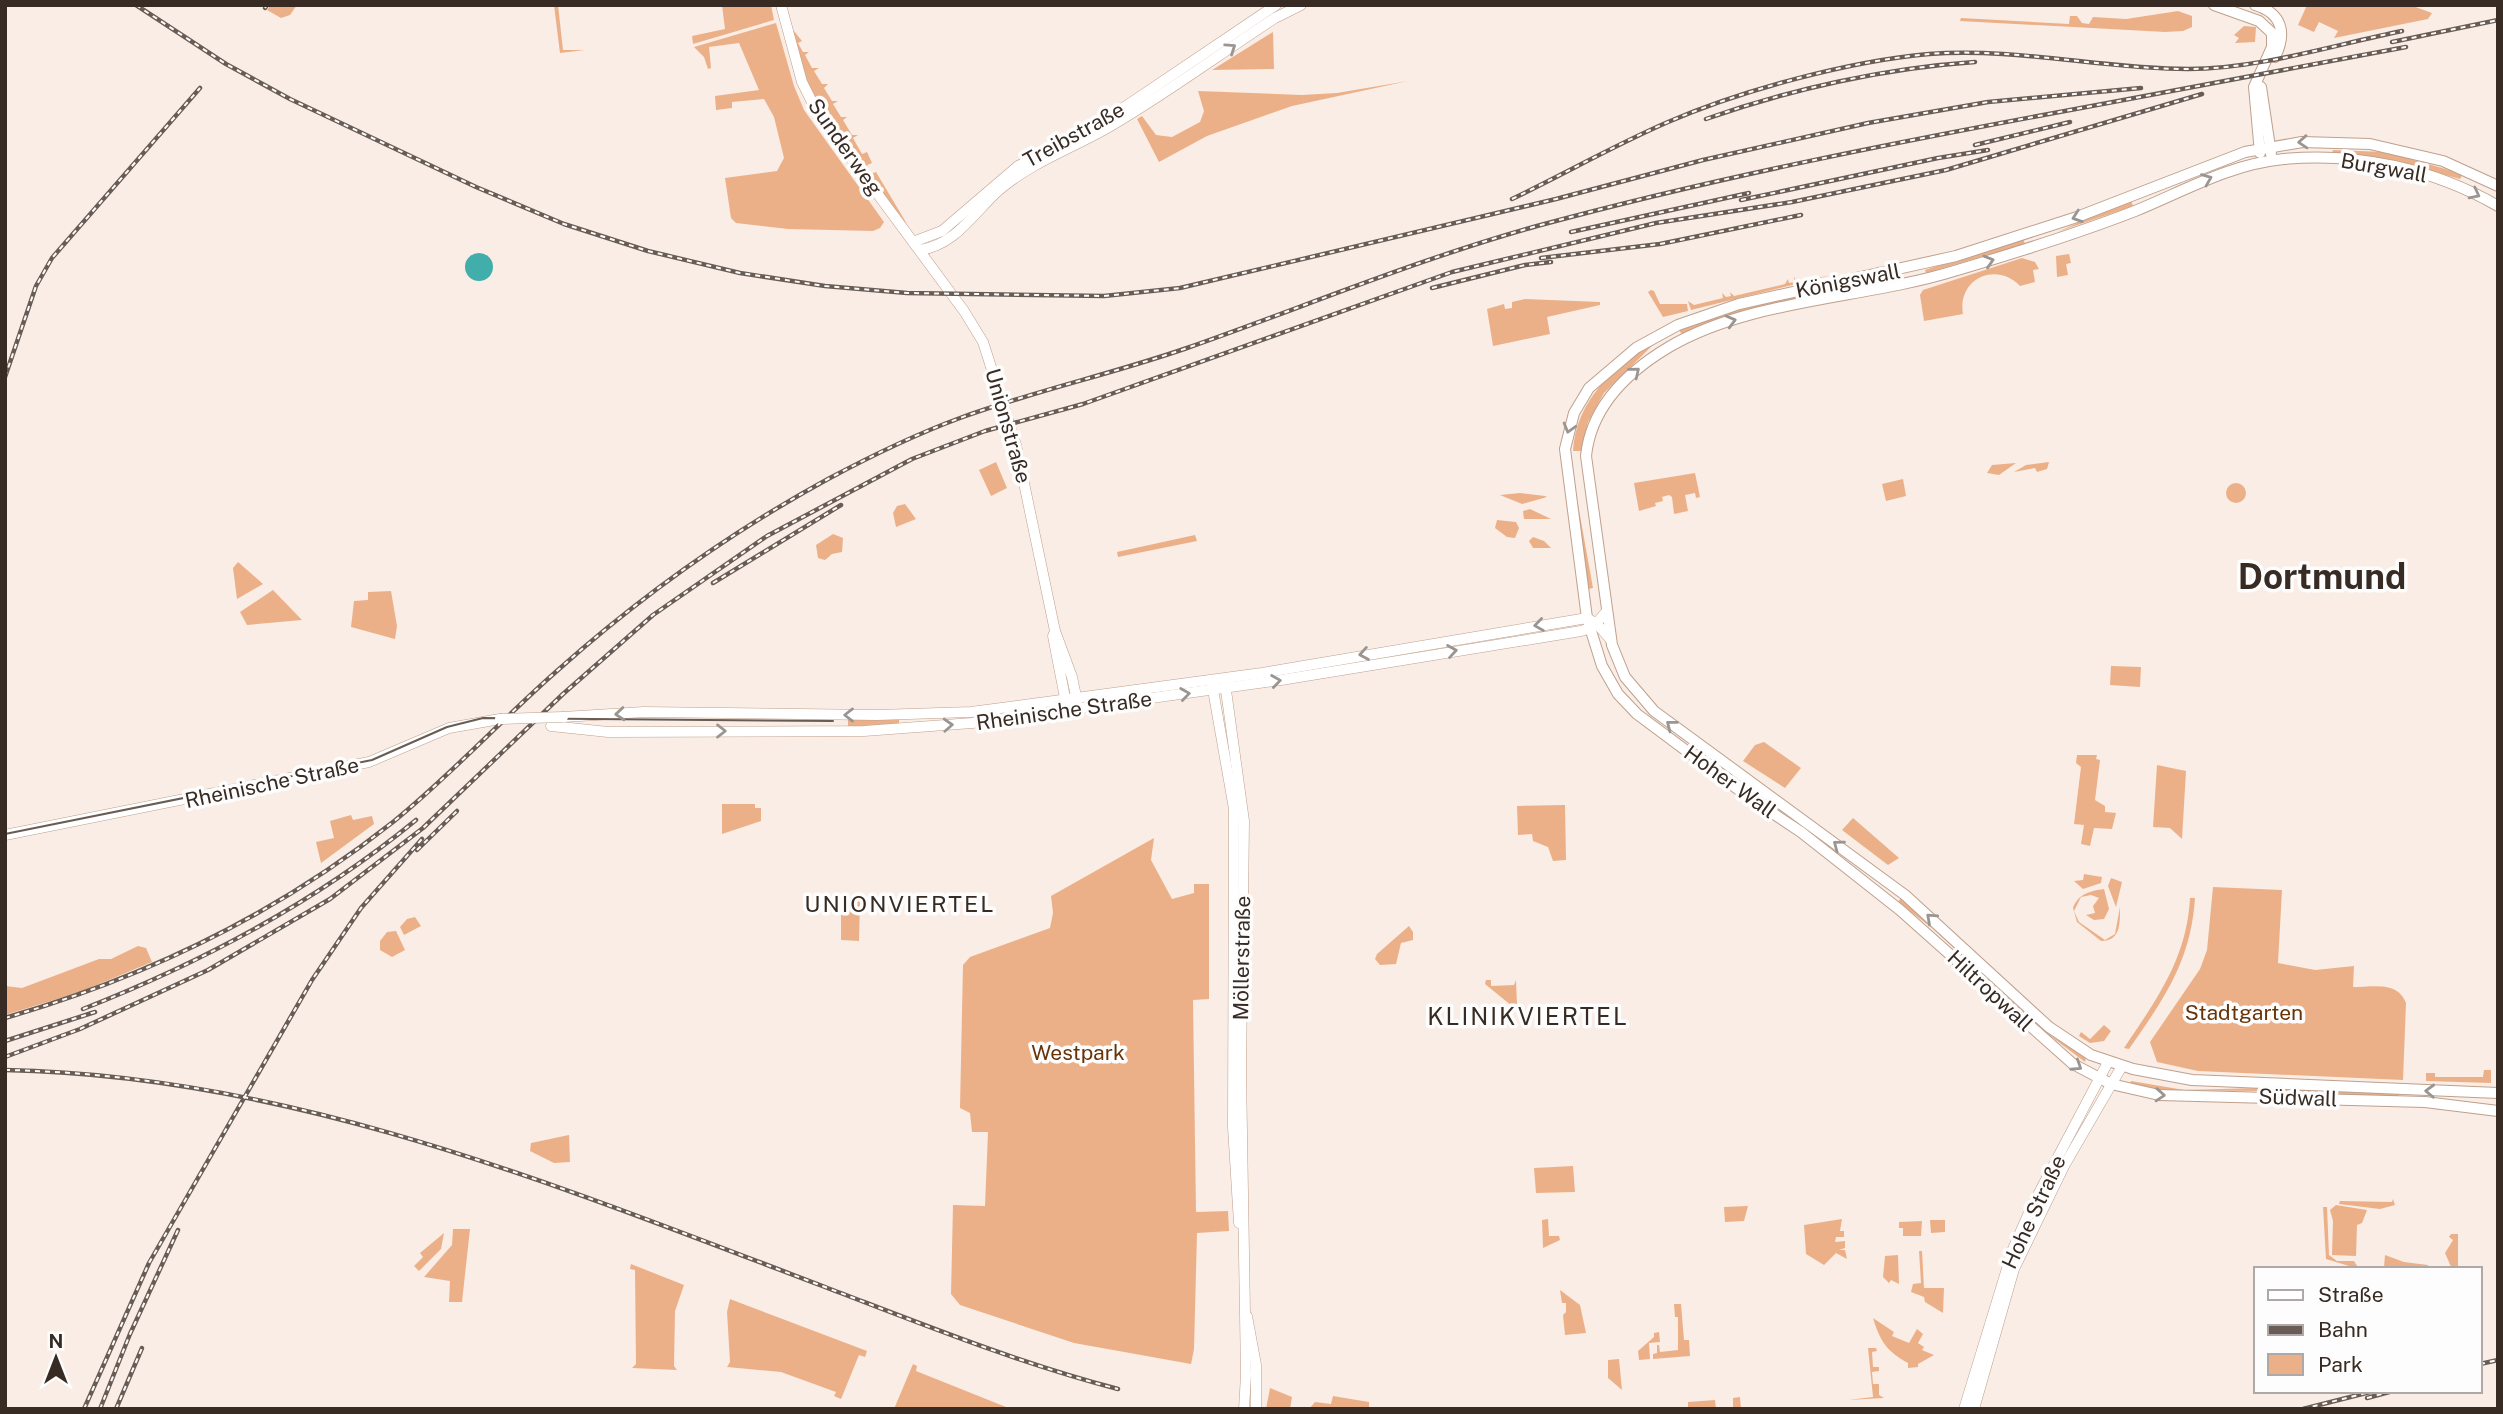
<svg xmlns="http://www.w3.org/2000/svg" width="2503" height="1414" font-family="'Public Sans',sans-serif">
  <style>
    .green { fill: #ecb089 }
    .water { fill: #42aeac }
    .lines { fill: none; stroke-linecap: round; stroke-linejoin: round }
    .secondary-casing { stroke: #bea08d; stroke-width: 11 }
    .primary-casing { stroke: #bea08d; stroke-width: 12 }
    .secondary { stroke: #fff; stroke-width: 10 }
    .primary { stroke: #fff; stroke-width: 10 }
    .tram { stroke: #695c54; stroke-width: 2 }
    .rail-casing { stroke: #695c54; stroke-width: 4.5 }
    .rail { stroke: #fdfdfd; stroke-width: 2; stroke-dasharray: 5; stroke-linecap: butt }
    .secondary-bridge-casing { stroke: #bea08d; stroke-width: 11; stroke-linecap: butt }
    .secondary-bridge { stroke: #fff; stroke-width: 10 }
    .oneway { stroke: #9b9591 }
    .labels { text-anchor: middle; stroke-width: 7; stroke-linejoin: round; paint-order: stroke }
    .street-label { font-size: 21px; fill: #372b23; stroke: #fdfdfd }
    .park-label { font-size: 21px; fill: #683307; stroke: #fdfdfd }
    .neighbourhood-label { font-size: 23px; letter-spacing: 2px; fill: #372b23; stroke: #fdfdfd }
    .quarter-label { font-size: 24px; letter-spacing: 2px; fill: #372b23; stroke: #fdfdfd }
    .town-label { font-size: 35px; font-weight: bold; fill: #372b23; stroke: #fdfdfd }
  </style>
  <rect width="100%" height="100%" fill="#faede5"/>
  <g class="green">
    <path d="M271 5H297L290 15 281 18 267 10Z"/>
    <path d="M554 5H558L563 50H585L560 53Z"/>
    <path d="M722 5H771L774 20 693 44 692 36 725 29Z"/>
    <path d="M2307 5H2410L2432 13 2428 19 2334 38 2338 31 2319 22 2314 32 2298 25Z"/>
    <path d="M2178 11 2192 16V27L2183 31 2165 32 1960 21 1961 18 2069 24 2070 16H2077L2082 23 2089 24 2093 17 2126 19Z"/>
    <path d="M776 23 794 86 804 110 884 222 880 228 873 231 788 229 736 223 731 218 725 178 777 171 784 158 774 117 764 99 732 102V108L716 110 715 96 759 90 739 43 709 47 711 68 708 69 704 57 694 47Z"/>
    <path d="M2244 26 2256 27 2255 42 2235 43 2239 38 2234 35Z"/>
    <path d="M794 31 802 41 798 43 803 52H809L805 55 812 68H819L814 71 822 84H828L824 88 832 101H838L833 104 841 117H847L843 120 852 135H858L853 138 862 154 867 152 872 163 867 165 871 174 876 172 907 224C872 179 791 88 794 31Z"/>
    <path d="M1273 32 1274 69 1212 70Z"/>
    <path d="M1408 81 1292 106 1207 136 1159 162 1137 119 1142 116 1156 135 1172 137 1200 122 1204 111 1198 91 1302 95 1337 93Z"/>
    <path d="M2333 150 2386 152 2463 174 2460 179 2398 162 2332 153Z"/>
    <path d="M2131 200 2133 206 2057 232Z"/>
    <path d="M2023 238 2025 244 1926 273 1925 270Z"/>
    <path d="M2069 254 2071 263 2066 264 2068 275 2057 277 2056 256Z"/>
    <path d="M2022 258 2035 262 2039 269 2033 270 2035 282 2020 286C1996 261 1957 279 1963 314L1924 321 1920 295 1923 290Z"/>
    <path d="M1832 275 1691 310 1688 301 1694 305 1723 298 1722 293 1726 297 1731 296 1730 292 1734 296 1785 284 1788 279 1789 283 1794 282V277L1797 282Z"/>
    <path d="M1885 278 1886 284 1710 322 1682 335 1678 328 1700 319 1802 293Z"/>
    <path d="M1651 290 1654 291 1660 304H1687L1688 311 1663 317 1648 292Z"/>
    <path d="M1525 299 1600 302V305L1547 317 1550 334 1493 346 1487 309 1504 304 1505 309 1512 308V302Z"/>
    <path d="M1656 342 1604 393 1588 422 1581 451H1573C1576 400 1614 366 1656 342Z"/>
    <path d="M996 462 1007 488 991 496 979 470Z"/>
    <path d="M2049 462 2047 469 2037 472 2035 468 2014 472 2026 465Z"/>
    <path d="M2016 463 1999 475 1987 473 1992 465Z"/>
    <path d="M1695 473 1700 497 1696 498 1695 493 1685 495 1688 511 1674 514 1672 497 1669 495 1662 497 1663 501 1655 503 1656 506 1639 511 1634 483Z"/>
    <path d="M1903 479 1906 496 1886 501 1882 484Z"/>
    <circle cx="2236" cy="493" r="10"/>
    <path d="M1520 493 1545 496 1547 497 1522 504 1500 495Z"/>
    <path d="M1577 499 1593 588 1588 589 1575 500Z"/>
    <path d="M905 504 916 519 896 527 893 513 897 506Z"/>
    <path d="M1530 509 1551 519H1524L1523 511Z"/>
    <path d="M1497 520 1516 522 1519 528 1515 538 1507 537 1495 528Z"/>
    <path d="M833 534 843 538 842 552 832 554 825 560 818 558 816 545Z"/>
    <path d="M1195 535 1197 541 1118 557 1117 552Z"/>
    <path d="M1533 537 1544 541 1551 548H1533L1529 541Z"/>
    <path d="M238 562 263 584 237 599 233 568Z"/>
    <path d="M273 590 302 620 247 625 240 612Z"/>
    <path d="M391 591 397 626 395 639 351 627 354 601 368 600V592Z"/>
    <path d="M2111 666 2141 667 2140 687 2110 685Z"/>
    <path d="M848 718H899V724L848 728Z"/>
    <path d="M1764 742 1801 768 1785 788 1743 761 1755 745Z"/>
    <path d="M2077 755H2097L2096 759 2100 760 2095 800 2105 806V812L2116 813 2112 829 2094 828 2090 846 2081 844 2084 825 2074 824 2081 767 2076 763Z"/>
    <path d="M2157 765 2186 771 2182 839 2170 828 2153 827Z"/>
    <path d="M722 804H755V808H761V821L722 834Z"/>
    <path d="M1565 805 1566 860 1553 861 1548 847 1533 841 1532 834 1518 835 1517 806Z"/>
    <path d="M351 815 353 820 372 816 374 824 321 863 316 842 334 838 330 821Z"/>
    <path d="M1853 818 1899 858 1888 865 1842 830Z"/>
    <path d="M1154 838 1151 860 1172 899 1194 893V884H1209V999L1193 1000 1196 1212 1228 1211 1229 1231 1197 1233 1194 1349 1191 1364 1074 1343 960 1305 951 1294 953 1205 985 1206 988 1132H972L970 1113 960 1108 963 965 970 957 1050 928 1053 913 1051 896Z"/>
    <path d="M2084 874 2102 877 2101 883 2083 889 2074 881 2083 880Z"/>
    <path d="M2111 878 2122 882 2116 907 2108 886Z"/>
    <path d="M2213 887 2282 890 2278 963 2315 970 2354 966 2353 987C2373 987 2398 981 2406 1003L2403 1080 2198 1071 2157 1062 2150 1042 2200 969 2207 950Z"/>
    <path d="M2104 889 2109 909 2104 919 2094 920 2086 915 2095 913 2093 906 2099 898 2091 895 2081 897 2074 911 2079 922 2105 940 2115 934 2120 907C2120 923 2121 941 2101 941L2077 922 2073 908C2078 894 2090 891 2104 889Z"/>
    <path d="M1901 898 2049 1034 2086 1058 2085 1062 2049 1035 1932 928 1898 902Z"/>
    <path d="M2190 898H2195C2191 961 2164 999 2129 1049L2124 1048C2157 999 2187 958 2190 898Z"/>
    <path d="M841 899H860L859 941 841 940Z"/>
    <path d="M415 917 421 926 404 935 400 927 407 919Z"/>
    <path d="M1409 926 1413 932V940L1401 943 1396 964 1380 965 1375 959 1377 954Z"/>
    <path d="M396 931 405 950 392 957 380 950V941L387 932Z"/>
    <path d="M138 946 146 948 152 962 80 992 5 1015V986L22 988 99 959H111Z"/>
    <path d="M1486 980H1491V986L1514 985 1516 980 1517 1005 1512 1006 1485 984Z"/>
    <path d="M2104 1025 2111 1031 2104 1041 2090 1043 2079 1036 2081 1032 2090 1039Z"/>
    <path d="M2484 1070H2491V1083L2426 1081V1073H2435V1077H2483Z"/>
    <path d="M2131 1081 2184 1090 2258 1088V1091L2157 1090 2130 1085Z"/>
    <path d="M2263 1088 2399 1094 2398 1097 2263 1091Z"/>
    <path d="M569 1135 570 1162 554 1163 530 1151 531 1143Z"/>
    <path d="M1573 1166 1575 1192 1536 1193 1534 1168Z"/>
    <path d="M2393 1199 2395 1205 2380 1209 2339 1204 2340 1201 2392 1202Z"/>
    <path d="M2336 1205 2367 1210 2362 1223 2357 1225 2356 1256 2332 1255 2333 1221 2330 1210Z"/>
    <path d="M1748 1206 1744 1221 1725 1222 1724 1207Z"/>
    <path d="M2323 1207H2327L2329 1255 2337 1261H2354L2359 1269 2326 1259Z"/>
    <path d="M1548 1219 1549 1236H1559L1560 1240 1543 1248 1542 1220Z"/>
    <path d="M1842 1219 1840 1231H1844V1237H1836L1835 1242 1845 1241V1248L1839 1250H1845L1847 1259 1836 1253 1824 1265 1806 1254 1804 1225Z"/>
    <path d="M1930 1220H1945V1232L1931 1233Z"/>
    <path d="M1922 1221 1921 1236H1903V1228H1899V1222Z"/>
    <path d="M453 1229H470L462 1302H449L450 1281 424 1277 452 1245Z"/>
    <path d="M444 1233 441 1249 419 1271 414 1266 423 1257 420 1253Z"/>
    <path d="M2451 1234H2458V1269H2452L2445 1253 2453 1240 2449 1237Z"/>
    <path d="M1919 1251H1922L1924 1288H1944L1943 1313 1925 1302 1924 1297 1911 1292 1913 1284 1921 1283Z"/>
    <path d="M1898 1255 1899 1284 1891 1280 1889 1283 1883 1277 1885 1256Z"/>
    <path d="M2385 1255 2404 1262 2428 1265V1269L2384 1267Z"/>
    <path d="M631 1264 684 1285 675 1311 674 1366 677 1370 632 1368 636 1364 635 1270 630 1269Z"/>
    <path d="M1560 1290 1580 1305 1586 1333 1565 1335 1563 1315 1566 1312V1303H1562Z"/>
    <path d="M730 1299 867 1351 865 1357 859 1355 841 1399 834 1396 836 1392 781 1372 727 1367 730 1362 727 1312Z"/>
    <path d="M1674 1304H1681L1684 1340H1689L1690 1356 1653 1359V1354L1657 1353V1345H1659L1660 1352 1678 1350V1317H1675Z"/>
    <path d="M1873 1318 1894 1332 1892 1336 1909 1343 1917 1329 1923 1334 1918 1343 1924 1347 1922 1350 1934 1355 1918 1364V1367L1908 1368V1363C1888 1352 1880 1342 1873 1318Z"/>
    <path d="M1659 1332 1660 1342 1649 1343 1650 1359 1639 1360 1638 1351 1654 1337V1333Z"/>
    <path d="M1868 1348H1876L1877 1351 1872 1352 1873 1367H1879V1371L1872 1372 1873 1384H1879V1395L1884 1398 1848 1400 1873 1397Z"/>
    <path d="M1619 1359 1622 1390 1608 1378V1360Z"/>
    <path d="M913 1364 917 1366 916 1371 1011 1409H894Z"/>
    <path d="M1270 1388 1292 1397 1290 1409H1266Z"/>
    <path d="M1333 1396 1369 1402V1409H1309L1315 1402 1331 1404Z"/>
    <path d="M1740 1397 1741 1409H1688V1402L1715 1400 1716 1409 1733 1408V1398Z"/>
  </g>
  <g class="water">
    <circle cx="479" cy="267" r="14"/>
    <path d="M2224 1003 2231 1008 2243 1006 2249 1012 2231 1011 2222 1016 2218 1010Z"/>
  </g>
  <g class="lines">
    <g class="secondary-casing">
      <g id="secondary">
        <path d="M781 5 802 82 817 112 964 311 983 342 1016 445 1055 631 1072 677 1077 701"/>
        <path d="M913 242 942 231 1018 166 1092 129 1276 5"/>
        <path d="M920 250C956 245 974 212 999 190 1033 161 1076 147 1114 124 1170 91 1221 53 1275 18L1301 5"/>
        <path d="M1055 631 1053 636 1066 703"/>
        <path d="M1225 683 1244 821 1241 1072 1246 1375 1244 1409"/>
        <path d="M1212 684 1234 809 1233 1127 1239 1223"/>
        <path d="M563 717 644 712 877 715 971 712 1262 673 1587 618 1597 624 1611 640"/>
        <path d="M551 726 608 732 864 731 972 723 1281 680 1581 631 1593 627 1606 612"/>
        <path d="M5 835 369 762 449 728 500 719"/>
        <path d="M1247 1316 1256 1365V1409"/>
        <path d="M1964 1409 2013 1249 2031 1208 2108 1062"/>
        <path d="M1974 1409 2014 1269 2064 1166 2122 1066"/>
      </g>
    </g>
    <g class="primary-casing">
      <g id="primary">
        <path d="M2214 5 2259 21 2272 33V47L2254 87 2260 153"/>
        <path d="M2255 5C2282 13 2287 33 2275 57"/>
        <path d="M2261 87 2271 154"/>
        <path d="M2498 186 2443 161 2370 144 2302 142 2245 152 2077 217 1956 256 1739 304 1678 325 1636 348 1589 388 1574 413 1565 449 1587 618 1602 666 1618 694 1637 714 1747 796 1801 832 1900 910 2073 1064 2111 1084 2159 1095 2425 1102 2498 1111"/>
        <path d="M2498 206C2434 169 2357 152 2284 159 2230 164 2184 191 2135 211 2076 234 2015 253 1954 271 1863 299 1751 299 1669 347 1627 372 1591 407 1586 456L1612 645 1625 677 1654 711 1905 895 2049 1027 2091 1055 2133 1069 2192 1080 2498 1093"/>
      </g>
    </g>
    <use href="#secondary" class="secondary"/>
    <use href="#primary" class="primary"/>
    <path class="tram" d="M5 834 372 760 447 727 483 718 833 721"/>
    <g class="rail-casing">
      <g id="rail">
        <path d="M136 5 226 64 290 99 476 187 564 224 648 251 740 273 825 286 907 293 1104 296 1180 288 1556 199 1703 160 1868 123 1988 102 2141 88"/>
        <path d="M265 8 267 5"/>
        <path d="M2392 42 2498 20"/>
        <path d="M1706 119C1791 89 1886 68 1975 62"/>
        <path d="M1975 145 2070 122"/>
        <path d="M1512 199C1564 174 1615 145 1668 122 1742 90 1850 61 1929 54 2015 47 2102 69 2188 69 2259 69 2333 45 2402 31"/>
        <path d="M1741 200 1938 158 1988 150"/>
        <path d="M1571 232 1749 193"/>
        <path d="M1541 258 1660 244 1801 215"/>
        <path d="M1432 288 1525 265 1551 262"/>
        <path d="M5 377 36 286 52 258 200 88"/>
        <path d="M713 583 841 505"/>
        <path d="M417 850 457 811"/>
        <path d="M83 1009C203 962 316 902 416 820"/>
        <path d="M5 1018C147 977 277 914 393 822 451 775 502 719 558 670 641 596 731 532 828 479 871 456 914 435 960 418 1034 391 1112 374 1187 348 1304 307 1418 259 1537 226 1717 177 1898 142 2081 108 2189 88 2297 67 2406 47"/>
        <path d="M5 1041 95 1012"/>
        <path d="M5 1057 80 1029 208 970 330 899 423 828 563 694 653 615 767 536 912 459 985 431 1083 404 1452 272 1656 223 1792 202 1946 170 2202 94"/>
        <path d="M5 1070C292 1075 561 1187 825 1287 922 1324 1018 1363 1118 1389"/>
        <path d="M2480 1364 2498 1360"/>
        <path d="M2367 1398 2393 1391"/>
        <path d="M84 1409 149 1263 312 980 361 908 422 839"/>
        <path d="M100 1409 130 1334 178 1230"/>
        <path d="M116 1409 142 1348"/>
        <path d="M2303 1409 2374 1391"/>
      </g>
    </g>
    <use href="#rail" class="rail"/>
    <g class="secondary-bridge-casing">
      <path id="secondary-bridge" d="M500 719 563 717"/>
    </g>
    <use href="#secondary-bridge" class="secondary-bridge"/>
  </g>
  <defs><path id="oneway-chevron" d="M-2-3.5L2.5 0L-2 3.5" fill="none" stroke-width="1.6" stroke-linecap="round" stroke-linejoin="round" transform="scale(1.75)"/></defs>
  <g class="oneway">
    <use href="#oneway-chevron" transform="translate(1231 48) rotate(-34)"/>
    <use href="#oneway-chevron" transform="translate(2303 142) rotate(176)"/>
    <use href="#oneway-chevron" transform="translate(2207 179) rotate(-22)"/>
    <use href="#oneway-chevron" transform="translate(2475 194) rotate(27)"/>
    <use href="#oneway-chevron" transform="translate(2077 217) rotate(161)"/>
    <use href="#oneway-chevron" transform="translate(1989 261) rotate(-17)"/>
    <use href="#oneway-chevron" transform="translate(1731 321) rotate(-15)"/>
    <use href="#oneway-chevron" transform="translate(1635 372) rotate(-39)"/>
    <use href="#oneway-chevron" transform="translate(1569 428) rotate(106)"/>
    <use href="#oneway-chevron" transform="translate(1539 625) rotate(172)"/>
    <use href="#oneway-chevron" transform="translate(1452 651) rotate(-9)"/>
    <use href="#oneway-chevron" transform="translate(1364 654) rotate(170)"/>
    <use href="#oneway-chevron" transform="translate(1276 681) rotate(-8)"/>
    <use href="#oneway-chevron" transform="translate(1185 694) rotate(-8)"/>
    <use href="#oneway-chevron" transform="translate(620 714) rotate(175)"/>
    <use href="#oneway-chevron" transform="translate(849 715) rotate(-180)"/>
    <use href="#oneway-chevron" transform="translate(948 725) rotate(-3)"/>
    <use href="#oneway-chevron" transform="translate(1671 725) rotate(-142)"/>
    <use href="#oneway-chevron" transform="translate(721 731)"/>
    <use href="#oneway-chevron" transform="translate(1838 845) rotate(-143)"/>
    <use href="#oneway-chevron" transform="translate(1931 918) rotate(-138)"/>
    <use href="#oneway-chevron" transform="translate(2077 1066) rotate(33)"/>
    <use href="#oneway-chevron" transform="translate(2430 1091) rotate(-178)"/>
    <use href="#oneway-chevron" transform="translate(2160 1095) rotate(4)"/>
  </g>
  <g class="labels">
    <g class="street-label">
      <text transform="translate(1074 135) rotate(-29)" y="7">Treibstraße</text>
      <text transform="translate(845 147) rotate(55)" y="7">Sunderweg</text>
      <text transform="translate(2384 168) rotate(10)" y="7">Burgwall</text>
      <text transform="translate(1848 281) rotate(-11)" y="7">Königswall</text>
      <text transform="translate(1008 426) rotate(74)" y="7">Unionstraße</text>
      <text transform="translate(1064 711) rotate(-8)" y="7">Rheinische Straße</text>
      <text transform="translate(1730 782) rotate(36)" y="7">Hoher Wall</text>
      <text transform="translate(272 783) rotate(-12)" y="7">Rheinische Straße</text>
      <text transform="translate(1242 958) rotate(-89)" y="7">Möllerstraße</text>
      <text transform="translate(1990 991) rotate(43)" y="7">Hiltropwall</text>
      <text transform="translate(2298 1098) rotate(2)" y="7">Südwall</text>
      <text transform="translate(2034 1212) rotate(-65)" y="7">Hohe Straße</text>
    </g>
    <g class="park-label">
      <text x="2244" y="1020">Stadtgarten</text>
      <text x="1078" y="1060">Westpark</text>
    </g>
    <g class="neighbourhood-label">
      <text x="900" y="912">UNIONVIERTEL</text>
    </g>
    <g class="quarter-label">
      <text x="1528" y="1025">KLINIKVIERTEL</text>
    </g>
    <g class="town-label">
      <text x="2322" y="589">Dortmund</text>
    </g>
  </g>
  <rect width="2503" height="1414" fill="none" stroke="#372b23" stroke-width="14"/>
  <rect x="2254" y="1267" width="228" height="126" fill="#fdfdfd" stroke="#aea9a6" stroke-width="2"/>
  <rect x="2268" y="1290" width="35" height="10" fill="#ffffff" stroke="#aea9a6" stroke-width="2"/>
  <text x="2318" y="1302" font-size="21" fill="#372b23">Straße</text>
  <rect x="2268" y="1325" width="35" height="10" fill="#695c54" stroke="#aea9a6" stroke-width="2"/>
  <text x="2318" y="1337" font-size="21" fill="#372b23">Bahn</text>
  <rect x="2268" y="1354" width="35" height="21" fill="#ecb089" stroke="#aea9a6" stroke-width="2"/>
  <text x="2318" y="1372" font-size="21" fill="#372b23">Park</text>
  <g transform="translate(56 1358)" stroke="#fdfdfd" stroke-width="5" paint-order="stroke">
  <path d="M0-5L12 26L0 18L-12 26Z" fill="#372b23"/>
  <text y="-10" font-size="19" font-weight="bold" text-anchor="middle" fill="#372b23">N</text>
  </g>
</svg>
